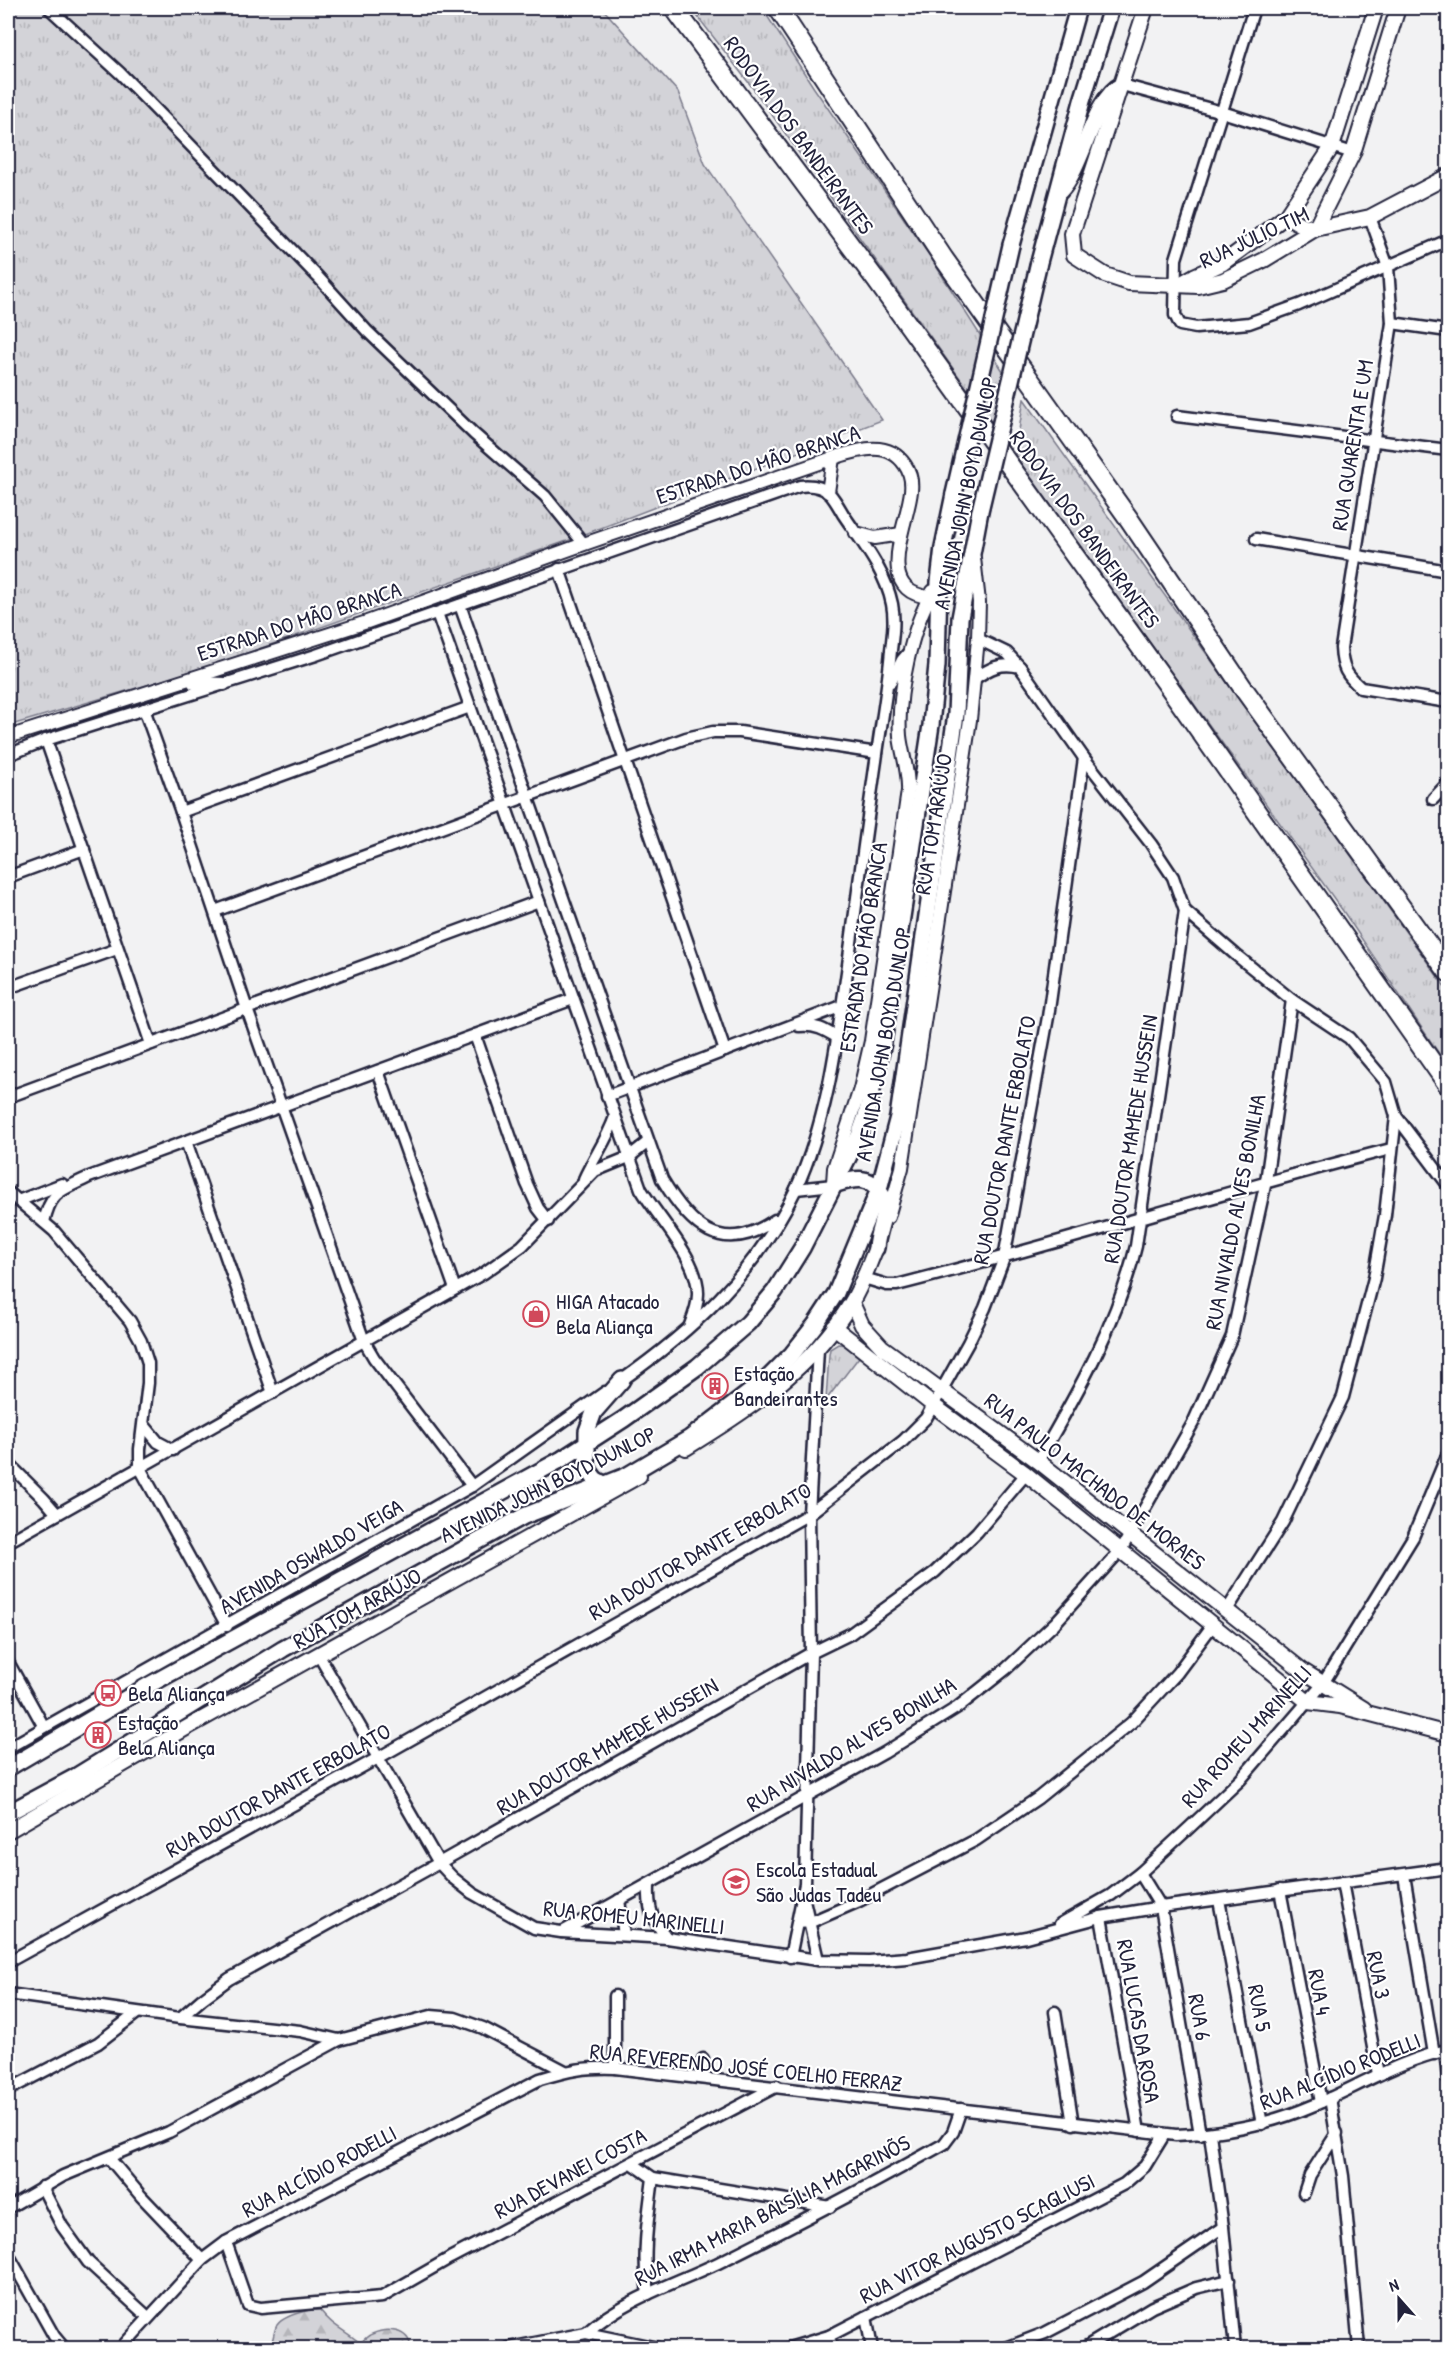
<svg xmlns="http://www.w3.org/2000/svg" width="1456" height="2356" font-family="'Patrick Hand',sans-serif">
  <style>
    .grass { fill: url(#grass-tufts); stroke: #7a7a8a; stroke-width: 1.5 }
    .forest { fill: url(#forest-firs); stroke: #7a7a8a; stroke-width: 1.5 }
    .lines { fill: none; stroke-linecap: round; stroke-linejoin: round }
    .minor-casing { stroke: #22223b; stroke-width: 15 }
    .tertiary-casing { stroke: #22223b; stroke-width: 16 }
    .secondary-casing { stroke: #22223b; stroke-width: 18 }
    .primary-casing { stroke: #22223b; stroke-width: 20 }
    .motorway-casing { stroke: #22223b; stroke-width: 22 }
    .minor { stroke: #fff; stroke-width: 10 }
    .tertiary { stroke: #fff; stroke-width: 12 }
    .secondary { stroke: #fff; stroke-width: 14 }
    .primary { stroke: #fff; stroke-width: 15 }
    .motorway { stroke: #fff; stroke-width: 18 }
    .primary-bridge-casing { stroke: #22223b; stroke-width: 20; stroke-linecap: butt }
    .primary-bridge { stroke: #fff; stroke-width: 15 }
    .labels { text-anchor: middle; stroke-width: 4.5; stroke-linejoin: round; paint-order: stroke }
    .street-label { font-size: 22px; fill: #22223b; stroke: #fff }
    .poi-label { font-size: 22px; fill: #22223b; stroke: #fff; text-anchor: start }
  </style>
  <defs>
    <pattern id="grass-tufts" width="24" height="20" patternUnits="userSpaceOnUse" patternTransform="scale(1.5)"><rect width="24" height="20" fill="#d3d3d8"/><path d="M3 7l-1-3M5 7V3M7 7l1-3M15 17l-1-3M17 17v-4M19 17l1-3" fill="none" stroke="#b5b5ba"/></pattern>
    <pattern id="forest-firs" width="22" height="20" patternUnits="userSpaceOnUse" patternTransform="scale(1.5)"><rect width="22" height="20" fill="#d3d3d8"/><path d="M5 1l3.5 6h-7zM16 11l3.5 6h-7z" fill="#b5b5ba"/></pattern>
  </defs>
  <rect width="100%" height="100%" fill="#f2f2f3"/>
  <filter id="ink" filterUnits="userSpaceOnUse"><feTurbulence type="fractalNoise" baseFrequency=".0167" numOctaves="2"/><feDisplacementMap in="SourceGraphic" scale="12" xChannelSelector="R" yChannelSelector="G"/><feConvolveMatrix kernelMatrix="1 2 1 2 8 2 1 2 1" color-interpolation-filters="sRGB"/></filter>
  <g filter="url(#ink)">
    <g class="grass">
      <path d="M8 8H602L678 92 705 164 882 420 567 541 204 668 8 726Z"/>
      <path d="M691 8H762L814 88 929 255 1003 371 992 423 752 87Z"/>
      <path d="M1024 399 1448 991V1067L1343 911 1015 455Z"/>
      <path d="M838 1344 848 1345 859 1357 826 1400 829 1355 830 1349Z"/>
    </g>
    <path class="forest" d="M309 2310H320C333 2327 345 2330 360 2343 364 2340 368 2335 372 2334 387 2327 409 2329 411 2348H269C274 2341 273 2332 277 2325 283 2316 300 2313 309 2310Z"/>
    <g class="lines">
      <g class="minor-casing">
        <g id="minor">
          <path d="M49 8 120 73 169 123 318 277 367 331 474 434 545 496 584 544"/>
          <path d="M1254 8 1176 259 1175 315 1180 325 1196 328 1249 323 1299 305 1448 240"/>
          <path d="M1122 85 1222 112 1353 153"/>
          <path d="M1370 217 1388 267 1392 323 1341 648C1342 668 1346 675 1361 688L1448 702"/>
          <path d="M1392 323 1448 331"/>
          <path d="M1177 416 1448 450"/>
          <path d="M1256 539 1448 571"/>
          <path d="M559 569 725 1051"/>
          <path d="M460 605 662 1179C690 1226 721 1257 775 1220"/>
          <path d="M437 613 641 1189C658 1218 699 1260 698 1294 698 1305 694 1315 690 1325"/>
          <path d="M978 639 1007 653 1020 667 1084 758 1151 844 1173 877 1185 911 1236 955 1292 1000 1349 1038 1386 1082 1396 1116 1448 1185"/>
          <path d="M974 679C990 668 1001 662 1020 667"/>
          <path d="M891 682 902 660 909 652"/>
          <path d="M144 709 181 812 247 1009 364 1341 374 1358 472 1486"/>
          <path d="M46 740 151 1044"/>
          <path d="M8 755 46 740 316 655 800 486C809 485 821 486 829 493 834 498 839 507 843 514 861 541 885 570 892 604 895 619 893 634 891 650 888 687 881 724 876 761 866 829 857 897 848 965 837 1041 828 1119 796 1189 756 1273 692 1331 618 1383"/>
          <path d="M1433 799 1448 783"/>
          <path d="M181 812 470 707"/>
          <path d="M8 877 84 849"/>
          <path d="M215 911 686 738 713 732H740L877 753"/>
          <path d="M8 988 117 949"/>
          <path d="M799 1026C815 1024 825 1030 838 1038"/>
          <path d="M475 1035 527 1184 538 1208 548 1221"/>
          <path d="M378 1071 455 1289"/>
          <path d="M607 1096 842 1006"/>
          <path d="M8 1097 539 901"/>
          <path d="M186 1141 273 1393"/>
          <path d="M584 1179C594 1157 607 1140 615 1117"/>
          <path d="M796 1189 833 1185"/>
          <path d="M8 1192 54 1231 130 1321 141 1341 148 1363V1383L140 1449V1468L227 1626"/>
          <path d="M18 1201 62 1184"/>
          <path d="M44 1222C51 1190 61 1191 89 1177L573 999"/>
          <path d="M864 1278 887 1285H897C1063 1243 1225 1191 1391 1149"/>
          <path d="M144 1425 158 1442 173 1450"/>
          <path d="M1038 1461C1077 1394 1118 1322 1136 1246L1185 911"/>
          <path d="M8 1463 44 1499 57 1514"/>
          <path d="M8 1542 484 1273 522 1246 595 1171 629 1157 648 1142"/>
          <path d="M1227 1610 1283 1522 1343 1397 1374 1278 1385 1215 1396 1116"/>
          <path d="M318 1654 439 1863 453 1878 472 1893 534 1928 561 1932 667 1938 818 1960 869 1961 907 1958 1026 1937 1101 1917 1161 1907 1448 1868"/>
          <path d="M8 1662 44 1727"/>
          <path d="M8 1748 472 1486 605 1392"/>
          <path d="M1140 1873 1161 1907 1200 2134"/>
          <path d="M1404 1875 1434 2054"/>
          <path d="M1342 1882 1378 2074"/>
          <path d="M649 1884C648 1909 651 1918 667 1938"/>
          <path d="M1280 1890 1321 2102"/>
          <path d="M619 1900 624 1935"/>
          <path d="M804 1900 818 1960"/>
          <path d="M1219 1900 1262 2124"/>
          <path d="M1101 1917 1139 2131"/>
          <path d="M798 1923 811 1922 857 1902 976 1840 1038 1798 1131 1723 1177 1673 1212 1626"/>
          <path d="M1060 1924 1111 1895 1140 1873 1190 1827 1240 1780 1322 1685 1413 1537 1448 1453"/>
          <path d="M562 1932 884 1753 958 1707 1006 1669 1055 1623 1121 1550 1193 1423 1232 1336 1266 1181 1292 1000"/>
          <path d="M790 1957 805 1884 811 1653 809 1514 818 1349"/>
          <path d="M8 1962 378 1758 809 1514 903 1441 926 1418 968 1343 985 1308 1004 1258 1048 1017 1084 758"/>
          <path d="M8 1994 180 2018 300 2031 339 2040 431 2016 455 2018 483 2028 565 2071"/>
          <path d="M615 1996V2068"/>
          <path d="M1055 2012 1073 2124"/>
          <path d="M180 2018 202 1999 229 1979 439 1863 811 1653 850 1634 935 1572 977 1532 1026 1474"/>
          <path d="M1445 2050 1448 2079"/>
          <path d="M701 2078 703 2059"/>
          <path d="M8 2090 98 2043 137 2013"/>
          <path d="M1330 2098 1343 2176 1359 2348"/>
          <path d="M1210 2134 1223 2227 1235 2348"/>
          <path d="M109 2158 141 2196 202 2260"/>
          <path d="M632 2163 653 2178 830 2207"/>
          <path d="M42 2187 62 2226 88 2262 148 2317"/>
          <path d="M1304 2193 1310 2175 1337 2133"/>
          <path d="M8 2208 63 2176 169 2132 339 2040"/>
          <path d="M226 2242 248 2305 261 2308 382 2297 450 2258 777 2086"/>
          <path d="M8 2254 54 2336 64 2348"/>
          <path d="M648 2294C642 2254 648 2218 653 2178"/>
          <path d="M866 2317 872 2348"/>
          <path d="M586 2333C624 2299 672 2285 718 2263 794 2225 869 2186 944 2144L953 2132 961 2109"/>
          <path d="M829 2336 831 2348"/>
          <path d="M121 2348 202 2260 226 2242 540 2079C570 2070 584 2067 615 2068L1176 2135C1223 2133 1268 2125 1312 2106 1357 2087 1400 2060 1448 2050"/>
          <path d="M509 2348 586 2333 658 2348"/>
          <path d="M789 2348 829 2336 1124 2184 1145 2166 1164 2135"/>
          <path d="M1006 2348 1045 2333 1143 2282 1223 2227"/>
          <path d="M1084 2348 1152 2307 1196 2288 1229 2280"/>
        </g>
      </g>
      <g class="tertiary-casing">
        <g id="tertiary">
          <path d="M828 492 833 458"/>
          <path d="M856 533 875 538 901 534"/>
          <path d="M194 683 224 684"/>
          <path d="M8 737 367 622 584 544 833 458C858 450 888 439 905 465 910 472 912 482 911 491 908 524 873 591 929 597"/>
          <path d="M833 1183 834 1168 860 1089 871 1041 908 791C909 772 902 754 900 736 897 695 912 625 933 591"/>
          <path d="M888 1217 902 1168 970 720 978 639 979 602 974 558"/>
        </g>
      </g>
      <g class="secondary-casing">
        <g id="secondary">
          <path d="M1146 8 1072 234 1074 255 1105 275 1129 283 1198 286 1223 280 1264 260 1315 229 1370 217 1448 176"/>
          <path d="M1286 216 1300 224 1315 229"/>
          <path d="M1315 229 1353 153 1398 8"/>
          <path d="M1178 285 1194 276 1223 263 1286 216 1332 147 1376 8"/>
          <path d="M852 1303 862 1325 882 1347 1038 1461 1303 1671 1364 1709"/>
          <path d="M834 1327 934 1406 1026 1474 1308 1702 1340 1706 1448 1734"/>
          <path d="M686 1448C750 1409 812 1368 851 1303 862 1286 868 1266 876 1248"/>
          <path d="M8 1831 188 1727 639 1476"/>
        </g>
      </g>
      <g class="primary-casing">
        <g id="primary">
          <path d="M1060 191C1084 166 1093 98 1122 85"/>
          <path d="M1011 245 1078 8"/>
          <path d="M1038 266 1082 101 1111 8"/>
          <path d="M833 1185C850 1180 868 1173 880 1192 883 1196 885 1200 885 1205 884 1220 877 1233 876 1248"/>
          <path d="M605 1485 595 1479 587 1468V1431L594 1412 622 1380"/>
          <path d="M8 1768 149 1685 562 1459 624 1419 697 1367 748 1323 775 1291 802 1248 859 1136 866 1116 883 1043 931 725 937 665 939 582 943 547 954 494"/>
          <path d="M8 1813 75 1777 283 1649 524 1516 626 1476 690 1438 767 1379 792 1354 815 1325 836 1293 879 1189 898 1117 956 714 960 618 980 511"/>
        </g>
      </g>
      <g class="motorway-casing">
        <g id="motorway">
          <path d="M674 8 876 280 1167 684 1448 1085"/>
          <path d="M778 8 944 259 1129 519 1243 688 1448 972"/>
        </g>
      </g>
      <use href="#minor" class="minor"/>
      <use href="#tertiary" class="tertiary"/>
      <use href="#secondary" class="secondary"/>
      <use href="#primary" class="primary"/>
      <use href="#motorway" class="motorway"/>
      <g class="primary-bridge-casing">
        <g id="primary-bridge">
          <path d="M954 494 1011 245"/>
          <path d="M980 511 1038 266"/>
        </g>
      </g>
      <use href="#primary-bridge" class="primary-bridge"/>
    </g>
  </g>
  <defs>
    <g id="shop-ring" transform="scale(1.35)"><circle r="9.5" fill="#fff" stroke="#d1495b" stroke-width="1.5"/><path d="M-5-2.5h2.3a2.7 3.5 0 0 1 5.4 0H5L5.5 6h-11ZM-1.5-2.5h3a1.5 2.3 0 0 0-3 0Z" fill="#d1495b"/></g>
    <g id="building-ring" transform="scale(1.35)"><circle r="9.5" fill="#fff" stroke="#d1495b" stroke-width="1.5"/><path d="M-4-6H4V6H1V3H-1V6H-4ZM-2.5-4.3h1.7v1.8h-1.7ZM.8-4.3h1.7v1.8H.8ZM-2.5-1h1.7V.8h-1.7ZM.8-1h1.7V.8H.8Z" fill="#d1495b"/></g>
    <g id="bus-ring" transform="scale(1.35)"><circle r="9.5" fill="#fff" stroke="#d1495b" stroke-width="1.5"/><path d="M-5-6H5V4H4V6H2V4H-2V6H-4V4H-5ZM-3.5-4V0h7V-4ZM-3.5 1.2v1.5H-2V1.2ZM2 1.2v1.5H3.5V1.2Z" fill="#d1495b"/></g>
    <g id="school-ring" transform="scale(1.35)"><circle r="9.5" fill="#fff" stroke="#d1495b" stroke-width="1.5"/><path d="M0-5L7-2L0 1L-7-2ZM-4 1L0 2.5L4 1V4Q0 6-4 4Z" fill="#d1495b"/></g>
  </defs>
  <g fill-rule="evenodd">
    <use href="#shop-ring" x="536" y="1314"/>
    <use href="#building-ring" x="715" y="1386"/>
    <use href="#bus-ring" x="108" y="1693"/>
    <use href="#building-ring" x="98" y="1735"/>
    <use href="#school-ring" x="736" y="1882"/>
  </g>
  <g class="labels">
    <g class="street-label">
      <text transform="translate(799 135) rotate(54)" y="8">RODOVIA DOS BANDEIRANTES</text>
      <text transform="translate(1254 237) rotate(-25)" y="8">RUA JÚLIO TIM</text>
      <text transform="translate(1352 445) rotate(-81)" y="8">RUA QUARENTA E UM</text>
      <text transform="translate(758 464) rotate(-18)" y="8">ESTRADA DO MÃO BRANCA</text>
      <text transform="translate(965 493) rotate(-78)" y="8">AVENIDA JOHN BOYD DUNLOP</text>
      <text transform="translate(1085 529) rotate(54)" y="8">RODOVIA DOS BANDEIRANTES</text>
      <text transform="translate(299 621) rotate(-18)" y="8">ESTRADA DO MÃO BRANCA</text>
      <text transform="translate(933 824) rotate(-81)" y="8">RUA TOM ARAÚJO</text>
      <text transform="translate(863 947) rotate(-81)" y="8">ESTRADA DO MÃO BRANCA</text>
      <text transform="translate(883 1044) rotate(-80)" y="8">AVENIDA JOHN BOYD DUNLOP</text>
      <text transform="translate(1130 1139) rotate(-81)" y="8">RUA DOUTOR MAMEDE HUSSEIN</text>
      <text transform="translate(1004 1140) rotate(-79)" y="8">RUA DOUTOR DANTE ERBOLATO</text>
      <text transform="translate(1235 1212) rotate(-79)" y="8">RUA NIVALDO ALVES BONILHA</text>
      <text transform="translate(1095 1481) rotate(38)" y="8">RUA PAULO MACHADO DE MORAES</text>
      <text transform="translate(548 1484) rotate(-26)" y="8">AVENIDA JOHN BOYD DUNLOP</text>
      <text transform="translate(700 1551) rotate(-30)" y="8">RUA DOUTOR DANTE ERBOLATO</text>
      <text transform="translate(311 1556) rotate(-30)" y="8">AVENIDA OSWALDO VEIGA</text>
      <text transform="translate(357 1608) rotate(-29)" y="8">RUA TOM ARAÚJO</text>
      <text transform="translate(1246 1736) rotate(-48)" y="8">RUA ROMEU MARINELLI</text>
      <text transform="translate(851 1744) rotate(-31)" y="8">RUA NIVALDO ALVES BONILHA</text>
      <text transform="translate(607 1746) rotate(-30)" y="8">RUA DOUTOR MAMEDE HUSSEIN</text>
      <text transform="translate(278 1790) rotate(-29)" y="8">RUA DOUTOR DANTE ERBOLATO</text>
      <text transform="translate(634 1917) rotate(6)" y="8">RUA ROMEU MARINELLI</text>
      <text transform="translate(1379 1975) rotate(79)" y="8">RUA 3</text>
      <text transform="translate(1320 1992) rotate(80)" y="8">RUA 4</text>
      <text transform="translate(1260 2008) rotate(79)" y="8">RUA 5</text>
      <text transform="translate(1200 2017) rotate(80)" y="8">RUA 6</text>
      <text transform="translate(1139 2021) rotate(80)" y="8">RUA LUCAS DA ROSA</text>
      <text transform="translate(746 2067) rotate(6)" y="8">RUA REVERENDO JOSÉ COELHO FERRAZ</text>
      <text transform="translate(1340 2071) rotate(-22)" y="8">RUA ALCÍDIO RODELLI</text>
      <text transform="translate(319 2171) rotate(-28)" y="8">RUA ALCÍDIO RODELLI</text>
      <text transform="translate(570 2173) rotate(-28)" y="8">RUA DEVANEI COSTA</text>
      <text transform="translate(772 2210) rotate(-27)" y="8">RUA IRMA MARIA BALSÍLIA MAGARINÕS</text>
      <text transform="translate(977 2238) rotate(-27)" y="8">RUA VITOR AUGUSTO SCAGLIUSI</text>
    </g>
    <g class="poi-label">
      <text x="556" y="1309">HIGA Atacado<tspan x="556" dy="25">Bela Aliança</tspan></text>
      <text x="734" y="1381">Estação<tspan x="734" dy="25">Bandeirantes</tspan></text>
      <text x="128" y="1701">Bela Aliança</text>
      <text x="118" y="1730">Estação<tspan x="118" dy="25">Bela Aliança</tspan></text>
      <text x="756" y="1877">Escola Estadual<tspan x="756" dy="25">São Judas Tadeu</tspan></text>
    </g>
  </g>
  <rect width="1456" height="2356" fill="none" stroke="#fff" stroke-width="30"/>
  <rect x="15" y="15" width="1426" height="2326" fill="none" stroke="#22223b" stroke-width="2" filter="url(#ink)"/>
  <g transform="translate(1399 2299) rotate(339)" stroke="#ffffff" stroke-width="4.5" paint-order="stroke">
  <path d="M0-4.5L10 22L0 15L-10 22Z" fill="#22223b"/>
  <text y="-9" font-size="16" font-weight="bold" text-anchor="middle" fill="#22223b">N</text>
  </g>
</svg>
